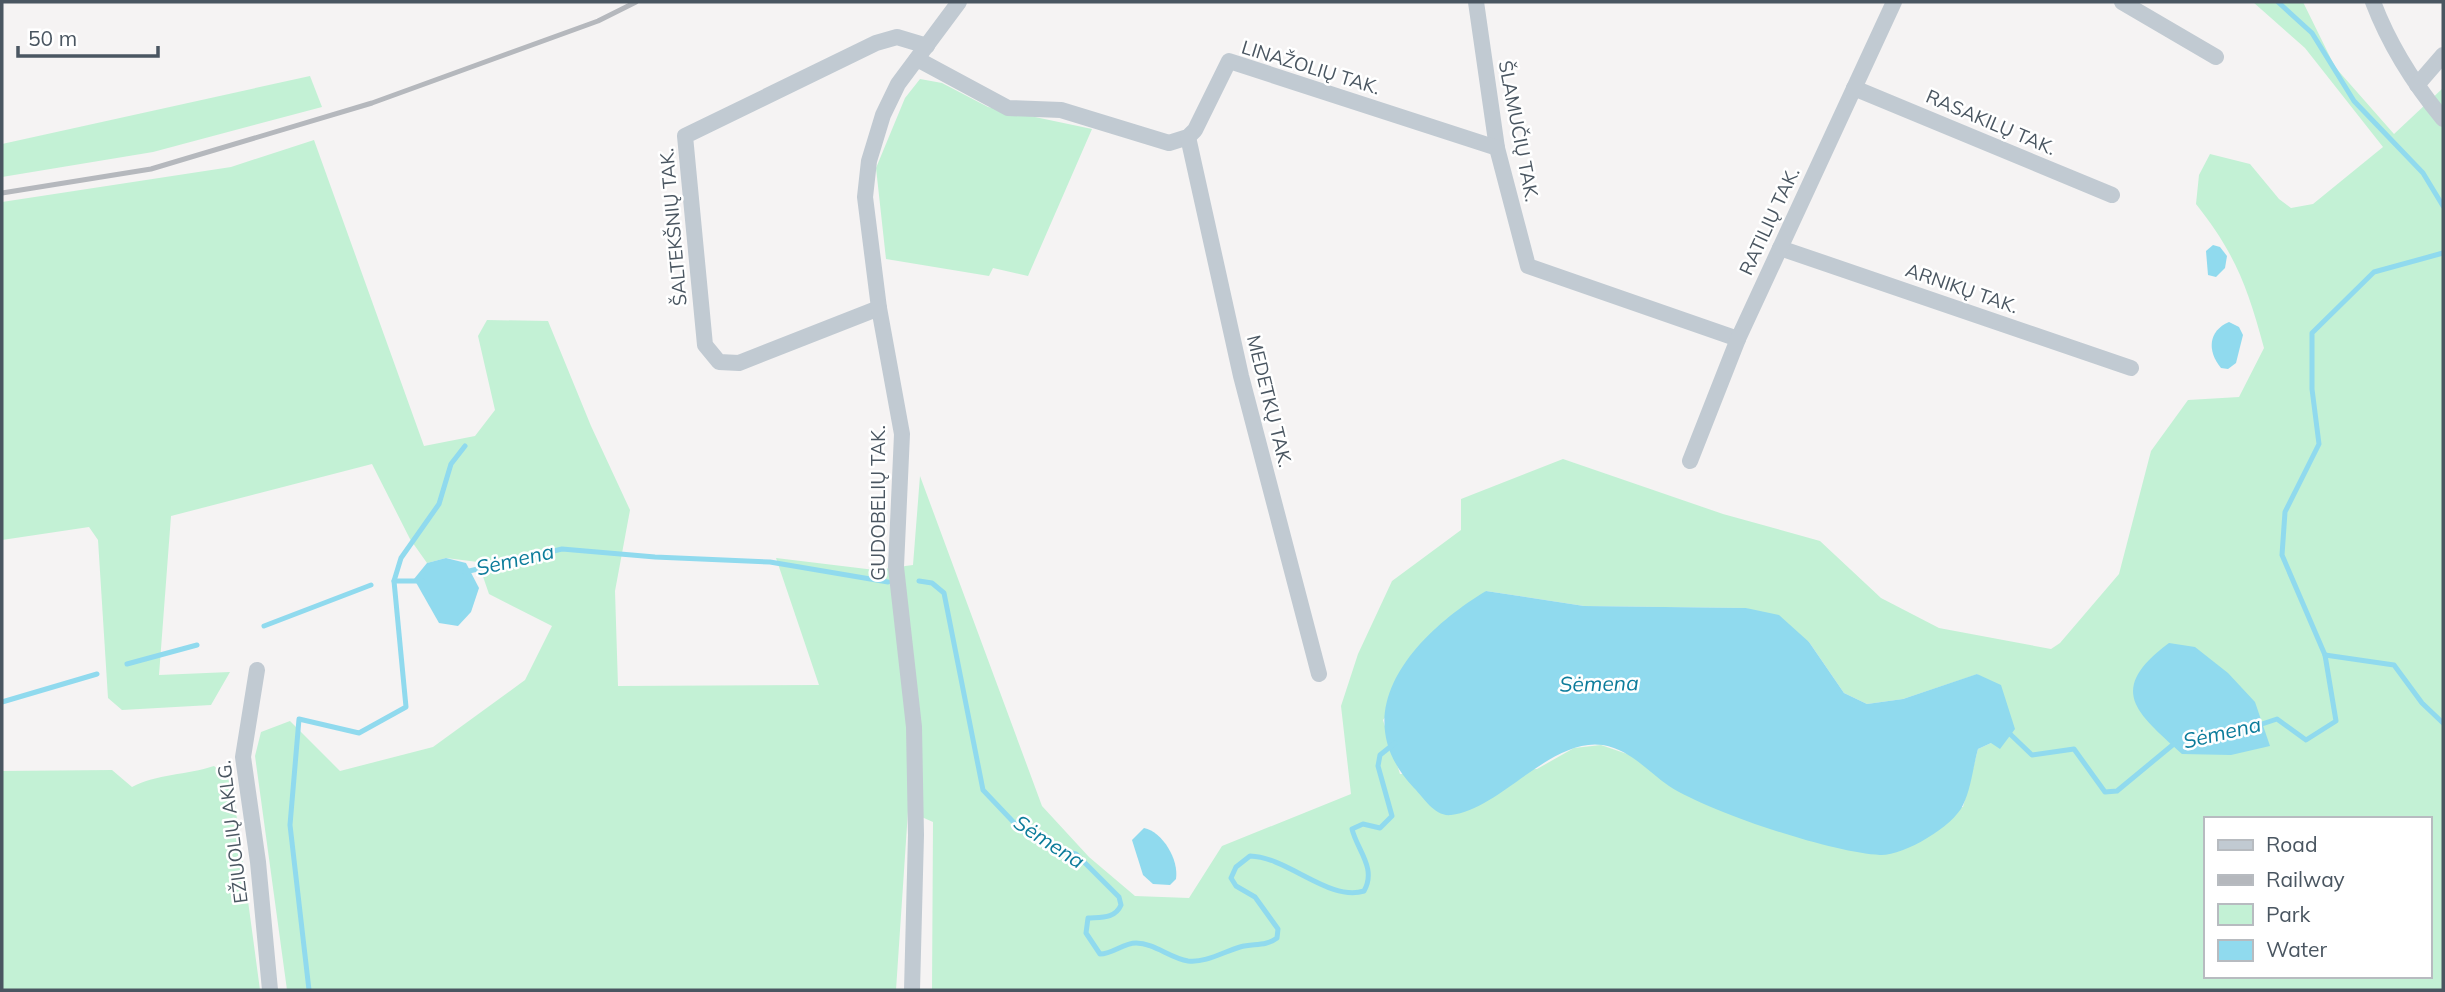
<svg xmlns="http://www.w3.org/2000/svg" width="2445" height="992" font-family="Mulish,sans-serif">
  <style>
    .green { fill: #c3f1d5; fill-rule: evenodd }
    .water { fill: #90daee }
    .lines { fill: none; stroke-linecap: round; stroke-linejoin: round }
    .stream { stroke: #90daee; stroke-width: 5 }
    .minor { stroke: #c1cad2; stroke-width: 16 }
    .rail { stroke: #b5b8bd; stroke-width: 5 }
    .labels { text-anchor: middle; stroke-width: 5; stroke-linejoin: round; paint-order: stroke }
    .street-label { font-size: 19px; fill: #4a5661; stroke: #fff }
    .water-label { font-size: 21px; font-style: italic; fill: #0c7c9b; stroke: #fff }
  </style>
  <rect width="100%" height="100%" fill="#f5f3f3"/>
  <g class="green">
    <path d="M2253 2H2303L2335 67 2394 134 2443 88V990H932L933 822 908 811 896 990H287L255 756 261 732 290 721 340 771 433 747 525 680 552 626 489 594 478 562 446 558 427 563 410 539 372 464 171 516 159 675 230 672 211 705 122 710 108 698 98 540 89 527 2 540V202L231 167 314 140 424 446 475 436 495 410 478 336 487 320 548 321 591 426 630 510 615 591 618 686 819 685 776 558 875 570 913 565 920 476 1042 806 1089 857 1135 896 1189 898 1222 846 1351 794 1341 706 1358 654 1392 581 1461 530V499L1563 459 1723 514 1820 541 1881 598 1939 628 2051 649 2060 643 2119 574 2151 451 2188 400 2239 397 2264 348C2248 288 2235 253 2196 204L2199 175 2210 154 2250 164 2279 199 2291 208 2313 204 2383 147 2305 48ZM1486 591 1584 606 1746 608 1809 642 1844 693 1867 704 1903 699 1978 674 1991 743 1978 749 1963 807 1670 786 1633 756 1601 745 1574 748 1537 769 1400 774 1383 720ZM2205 819H2429V976H2205Z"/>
    <path d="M310 76 322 107 153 152 2 177V144Z"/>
    <path d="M920 79 942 83 988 107 1092 129 1028 276 993 268 989 276 886 259 876 168 905 98Z"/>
    <path d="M214 766 232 782 260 990H2V771L112 770 132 787C156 774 187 775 214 766Z"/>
  </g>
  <g class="water">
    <path d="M2213 245 2220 247 2227 256 2225 268 2216 277 2208 275 2206 251Z"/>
    <path d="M2229 322 2239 327 2243 335 2236 363 2228 369 2221 368C2207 351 2208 331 2229 322Z"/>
    <path d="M446 558 466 563 479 588 471 612 458 626 439 623 414 579 427 563Z"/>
    <path d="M1486 591 1584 606 1746 608 1779 615 1809 642 1844 693 1867 704 1903 699 1977 674 2001 685 2015 729 2000 749 1991 743 1978 749C1973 767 1971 789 1963 805 1953 827 1903 856 1880 855 1832 853 1709 812 1669 786 1647 771 1631 750 1603 745 1551 737 1501 809 1451 815 1435 817 1424 798 1414 788 1341 711 1418 632 1486 591Z"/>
    <path d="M2169 643 2195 647 2228 673 2255 702 2270 746 2231 755 2182 754C2136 712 2106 690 2169 643Z"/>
    <path d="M1144 828C1163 832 1179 860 1176 879L1170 885 1153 884 1143 875 1132 840Z"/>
  </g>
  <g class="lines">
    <g class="stream">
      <path d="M2278 2 2312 33 2354 101 2423 173 2443 206"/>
      <path d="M465 572 562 549 655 557 770 562 888 582"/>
      <path d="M394 581H422"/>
      <path d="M919 581 932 583 944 593 983 790 1021 830 1054 849 1076 854 1119 897 1121 905C1115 919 1101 917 1088 918L1086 933 1100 954C1113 954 1123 943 1136 943 1154 943 1170 958 1188 961 1206 963 1223 952 1240 947 1253 943 1265 947 1277 938L1278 929 1255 897 1236 886 1231 878 1236 867 1250 856C1288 857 1329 902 1364 891 1377 868 1357 850 1352 829L1363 824 1380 828 1392 816 1378 766 1380 755 1395 743"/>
      <path d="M264 626 371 585"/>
      <path d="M2325 655 2394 665 2422 703 2443 723"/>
      <path d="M127 664 197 645"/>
      <path d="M2 702 97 674"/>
      <path d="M2256 726 2277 719 2306 740 2336 721 2325 655 2282 555 2285 512 2319 444 2312 389V333L2374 272 2443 253"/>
      <path d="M2008 732 2032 755 2074 749 2105 792 2117 791 2175 743"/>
      <path d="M309 990 290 825 299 719 359 733 406 707 394 581 401 558 439 504 451 464 465 446"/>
    </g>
    <g class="minor">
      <path d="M1476 2 1497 148 1528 266 1738 339"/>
      <path d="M2122 2 2216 57"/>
      <path d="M2373 2C2389 44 2414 84 2443 119"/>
      <path d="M917 59 1008 108 1061 110 1169 143 1188 137 1195 130 1229 61 1497 148"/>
      <path d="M2417 85 2443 55"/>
      <path d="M1854 88 2112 195"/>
      <path d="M1188 137 1241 376 1319 674"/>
      <path d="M1780 248 2131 368"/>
      <path d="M879 308 739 363 719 362 705 345 685 136 876 43 897 37 927 46"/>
      <path d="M1690 461 1738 339 1894 2"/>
      <path d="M257 670 243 757 258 862 270 990"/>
      <path d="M912 990 916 835 914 727 896 567 902 434 879 308 865 197 869 161 883 115 898 84 959 2"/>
    </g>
    <path class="rail" d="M2 193 151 169 372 103 598 21 636 2"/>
  </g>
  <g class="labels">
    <g class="street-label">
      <text transform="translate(1311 67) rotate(17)" y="7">LINAŽOLIŲ TAK.</text>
      <text transform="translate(1991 122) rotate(23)" y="7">RASAKILŲ TAK.</text>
      <text transform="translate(1519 131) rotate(79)" y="7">ŠLAMUČIŲ TAK.</text>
      <text transform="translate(1769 221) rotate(-65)" y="7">RATILIŲ TAK.</text>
      <text transform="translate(673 227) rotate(-95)" y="7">ŠALTEKŠNIŲ TAK.</text>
      <text transform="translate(1962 288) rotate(19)" y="7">ARNIKŲ TAK.</text>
      <text transform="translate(1270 401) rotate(76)" y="7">MEDETKŲ TAK.</text>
      <text transform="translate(878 503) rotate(-90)" y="7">GUDOBELIŲ TAK.</text>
      <text transform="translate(232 832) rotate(-97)" y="7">EŽIUOLIŲ AKLG.</text>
    </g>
    <g class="water-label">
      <text transform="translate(515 560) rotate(-13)" y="7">Sėmena</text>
      <text transform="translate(1599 684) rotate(-1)" y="7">Sėmena</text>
      <text transform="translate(2222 733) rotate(-13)" y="7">Sėmena</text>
      <text transform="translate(1049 842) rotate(33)" y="7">Sėmena</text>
    </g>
  </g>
  <rect width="2445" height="992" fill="none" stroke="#4a5661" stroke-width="7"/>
  <rect x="2204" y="817" width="228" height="161" fill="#ffffff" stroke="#b7bbc0" stroke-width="2"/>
  <rect x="2218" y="840" width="35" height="10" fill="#c1cad2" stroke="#b7bbc0" stroke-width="2"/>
  <text x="2266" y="852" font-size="21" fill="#4a5661">Road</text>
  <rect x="2218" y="875" width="35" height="10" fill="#b5b8bd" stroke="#b7bbc0" stroke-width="2"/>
  <text x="2266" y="887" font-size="21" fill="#4a5661">Railway</text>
  <rect x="2218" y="904" width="35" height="21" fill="#c3f1d5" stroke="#b7bbc0" stroke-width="2"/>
  <text x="2266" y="922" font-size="21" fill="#4a5661">Park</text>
  <rect x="2218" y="940" width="35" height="21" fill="#90daee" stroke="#b7bbc0" stroke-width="2"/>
  <text x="2266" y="957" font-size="21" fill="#4a5661">Water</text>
  <path d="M18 46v10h140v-10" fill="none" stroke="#4a5661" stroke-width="3.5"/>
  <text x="28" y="46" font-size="21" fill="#4a5661" stroke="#ffffff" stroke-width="5" paint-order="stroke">50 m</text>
</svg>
